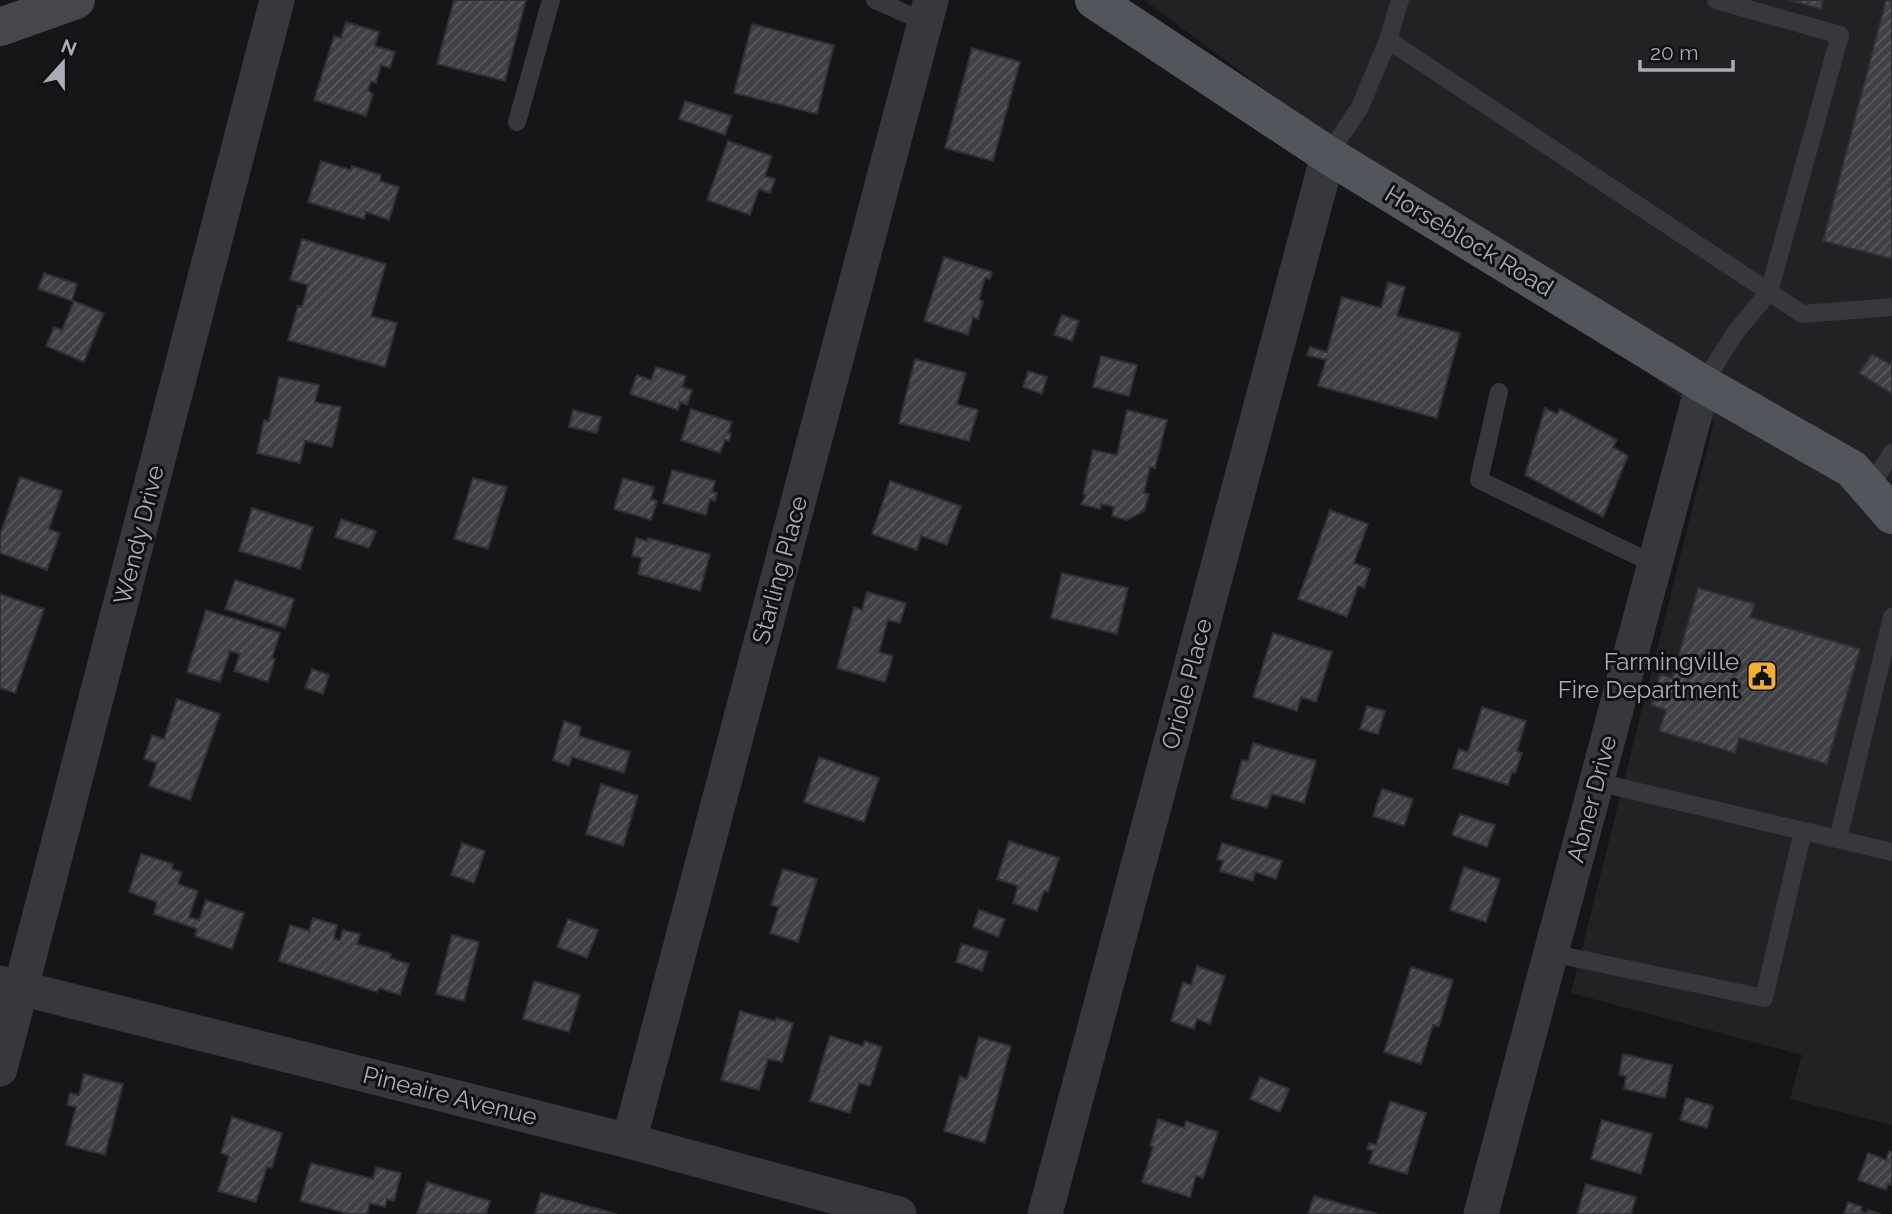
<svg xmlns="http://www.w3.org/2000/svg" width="1892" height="1214" font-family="Raleway,sans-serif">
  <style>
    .built { fill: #222225 }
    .building { fill: url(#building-hatch); stroke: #303034; stroke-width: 2 }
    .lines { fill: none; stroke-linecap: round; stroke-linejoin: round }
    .lane { stroke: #37383d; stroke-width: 18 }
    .street { stroke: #37383d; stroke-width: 35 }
    .secondary { stroke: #45474d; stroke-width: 38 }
    .primary { stroke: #53555c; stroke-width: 38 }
    .labels { text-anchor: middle; stroke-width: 6; stroke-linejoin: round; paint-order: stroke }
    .street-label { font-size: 24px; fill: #a8adb8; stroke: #111113 }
    .poi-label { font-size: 24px; fill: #a8adb8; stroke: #111113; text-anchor: end }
  </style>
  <defs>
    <pattern id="building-hatch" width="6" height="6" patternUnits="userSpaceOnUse" patternTransform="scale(1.75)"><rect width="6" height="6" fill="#404145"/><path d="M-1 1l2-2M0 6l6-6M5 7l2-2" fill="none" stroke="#595a5e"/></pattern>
  </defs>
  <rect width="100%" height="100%" fill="#161618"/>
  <path class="built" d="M1144 0H1892V1125L1790 1099 1802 1055 1571 993 1714 422Z"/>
  <g class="building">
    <path d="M454 0H526L505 81 437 64Z"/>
    <path d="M1788 0H1823L1821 9Z"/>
    <path d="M1886 0 1892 1V259L1823 241Z"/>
    <path d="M346 22 379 32 375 46 395 52 390 68 381 65 376 83 371 81 368 90 373 94 366 116 314 100 334 36 341 38Z"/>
    <path d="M752 24 834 45 817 114 734 93Z"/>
    <path d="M972 48 1020 62 993 161 945 148Z"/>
    <path d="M685 101 732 116 725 135 679 119Z"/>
    <path d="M728 141 772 156 765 176 775 179 770 193 759 189 750 215 707 200Z"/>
    <path d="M321 161 351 170 352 166 381 175 380 181 399 187 389 220 366 212 364 219 308 202Z"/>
    <path d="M302 239 386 264 371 316 397 323 385 367 288 340 298 306 302 307 308 285 290 280Z"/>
    <path d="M944 257 992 272 990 279 985 278 979 299 983 302 978 319 973 317 968 335 924 321Z"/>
    <path d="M44 273 77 284 72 301 38 289Z"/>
    <path d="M1388 282 1405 287 1397 316 1460 333 1437 418 1318 386 1326 360 1307 355 1310 347 1327 352 1342 297 1381 308Z"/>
    <path d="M74 301 104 313 84 362 46 346 54 327 62 330Z"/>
    <path d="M1062 315 1079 321 1072 341 1054 335Z"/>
    <path d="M1872 354 1890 364 1892 361V394L1859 373Z"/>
    <path d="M1101 356 1137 365 1129 396 1093 387Z"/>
    <path d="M915 359 966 373 957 404 978 410 969 441 899 423Z"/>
    <path d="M656 367 686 376 682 387 692 390 687 405 680 402 678 410 630 394 637 375 651 380Z"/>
    <path d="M1028 371 1047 377 1042 394 1023 387Z"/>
    <path d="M279 377 319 385 315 402 341 407 332 447 305 441 300 463 257 453 264 420 269 421Z"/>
    <path d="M1545 408 1557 414 1560 409 1617 440 1613 447 1628 456 1603 517 1525 475Z"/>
    <path d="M691 409 732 422 728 432 731 434 729 441 725 440 720 453 681 440Z"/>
    <path d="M573 410 601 417 597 433 569 427Z"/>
    <path d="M1127 410 1167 420 1155 468 1150 467 1144 493 1149 494 1144 511 1127 520 1112 516 1114 507 1101 504 1100 509 1081 504 1086 495 1083 494 1093 450 1117 455Z"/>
    <path d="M672 470 715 481 712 492 717 493 715 501 710 499 706 515 663 503Z"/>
    <path d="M20 477 62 491 49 529 60 533 47 570 0 553V535Z"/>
    <path d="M473 478 507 487 488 549 454 539Z"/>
    <path d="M623 478 654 487 651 499 657 501 651 520 614 509Z"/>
    <path d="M890 481 961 506 947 545 921 536 917 550 872 534Z"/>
    <path d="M252 508 313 527 300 569 239 551Z"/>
    <path d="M1330 510 1368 524 1354 563 1370 569 1364 588 1358 586 1347 617 1298 599Z"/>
    <path d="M341 519 376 531 369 548 335 537Z"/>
    <path d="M636 538 647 541 648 538 710 554 700 591 638 574 642 558 632 556Z"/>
    <path d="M1062 573 1128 588 1117 634 1051 618Z"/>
    <path d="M235 580 294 599 285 628 225 609Z"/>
    <path d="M1698 588 1755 604 1750 617 1860 649 1827 764 1739 738 1735 753 1659 731 1666 710 1651 705 1660 674 1672 678Z"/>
    <path d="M867 592 906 603 900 623 888 620 879 652 893 656 885 682 837 668 854 607 862 610Z"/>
    <path d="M0 594 44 609 15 693 0 688Z"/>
    <path d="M206 610 280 633 272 658 275 659 268 682 234 671 240 654 230 651 220 682 187 672Z"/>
    <path d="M1273 633 1332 652 1316 702 1301 697 1297 711 1253 697Z"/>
    <path d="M312 669 329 675 323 694 305 688Z"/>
    <path d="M177 699 220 714 190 800 149 786 157 763 144 759 152 735 164 739Z"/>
    <path d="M1367 706 1385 711 1378 734 1360 729Z"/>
    <path d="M1482 707 1526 721 1517 751 1522 753 1515 773 1512 772 1508 785 1453 768 1459 749 1468 752Z"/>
    <path d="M564 721 581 727 579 736 630 752 624 773 572 757 569 766 553 760Z"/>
    <path d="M1253 743 1316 761 1304 803 1272 794 1267 808 1231 798 1242 760 1248 761Z"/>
    <path d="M819 757 879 778 864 822 804 802Z"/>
    <path d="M601 784 638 796 623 846 586 834Z"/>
    <path d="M1382 789 1413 799 1404 826 1373 816Z"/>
    <path d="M1460 814 1495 825 1487 847 1452 835Z"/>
    <path d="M1009 841 1059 858 1048 892 1044 891 1037 911 1013 903 1018 886 997 879Z"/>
    <path d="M462 843 485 851 474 883 451 875Z"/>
    <path d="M1222 843 1282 861 1276 879 1255 872 1253 881 1220 871 1223 861 1217 859Z"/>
    <path d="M141 854 173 864 172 869 182 872 178 884 198 891 189 917 199 920 206 900 244 913 232 949 195 936 197 929 154 914 157 902 129 892Z"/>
    <path d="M1464 867 1500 879 1486 922 1450 910Z"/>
    <path d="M783 869 817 879 798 942 770 933 779 907 771 905Z"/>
    <path d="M979 910 1005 919 998 937 973 927Z"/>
    <path d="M313 918 337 925 334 939 340 940 343 930 360 934 357 944 391 954 390 958 409 964 400 995 379 988 377 992 279 961 290 925 309 931Z"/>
    <path d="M568 919 598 930 587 958 557 947Z"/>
    <path d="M452 935 479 942 464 1001 436 994Z"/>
    <path d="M962 944 988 952 982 971 956 962Z"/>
    <path d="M1197 966 1225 976 1210 1024 1197 1019 1194 1029 1171 1021 1183 982 1191 985Z"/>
    <path d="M1411 967 1453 980 1439 1026 1433 1025 1421 1064 1384 1052Z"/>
    <path d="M534 981 580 995 569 1032 523 1019Z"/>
    <path d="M740 1011 775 1021 776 1018 793 1023 782 1062 768 1059 759 1090 721 1080Z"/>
    <path d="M830 1036 863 1046 865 1041 882 1047 870 1086 859 1083 850 1113 810 1101Z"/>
    <path d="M979 1037 1011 1046 985 1143 944 1131 960 1076 967 1079Z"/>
    <path d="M1623 1054 1672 1065 1665 1098 1624 1089 1626 1076 1619 1075Z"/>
    <path d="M84 1074 123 1084 105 1155 66 1145 76 1107 67 1105 70 1093 79 1095Z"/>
    <path d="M1260 1077 1289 1089 1280 1112 1250 1099Z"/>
    <path d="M1686 1098 1713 1106 1707 1128 1680 1120Z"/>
    <path d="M1390 1101 1426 1113 1407 1174 1369 1163 1373 1151 1367 1149 1369 1143 1376 1145Z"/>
    <path d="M232 1117 282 1133 272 1168 267 1167 256 1202 218 1191 229 1156 221 1153Z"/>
    <path d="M1158 1119 1184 1128 1186 1121 1218 1132 1203 1178 1196 1176 1190 1197 1142 1182 1153 1147 1150 1146Z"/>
    <path d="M1602 1120 1652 1134 1641 1174 1591 1159Z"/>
    <path d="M1889 1151 1892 1152V1185L1888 1184 1886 1190 1858 1180 1868 1153 1886 1160Z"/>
    <path d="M311 1163 373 1179 376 1167 401 1173 394 1201 387 1199 385 1207 370 1203 367 1214H349L300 1201Z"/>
    <path d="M427 1182 490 1201 486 1214H417Z"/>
    <path d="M1586 1184 1636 1197 1631 1214H1577Z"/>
    <path d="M541 1193 617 1214H535Z"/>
    <path d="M1314 1196 1378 1214H1308Z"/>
    <path d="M1848 1202 1862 1207 1861 1211 1867 1214 1868 1210 1881 1214H1844Z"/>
  </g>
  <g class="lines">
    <g class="lane">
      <path d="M875 0 925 22"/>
      <path d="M1716 0 1840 35 1769 292 1802 314 1892 307"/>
      <path d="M1388 40 1400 0"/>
      <path d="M517 122 551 0"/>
      <path d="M1328 155 1360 107 1388 40 1769 292 1735 333 1703 384"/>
      <path d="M1499 392 1479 480 1654 564"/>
      <path d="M1879 473 1892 453"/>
      <path d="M1597 782 1892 852"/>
      <path d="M1838 839 1892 617"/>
      <path d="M1551 953 1764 998 1803 831"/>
    </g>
    <g class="street">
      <path d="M0 983 629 1141 899 1214"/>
      <path d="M0 1069 277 0"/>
      <path d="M629 1141 931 0"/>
      <path d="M1045 1214 1328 155"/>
      <path d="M1481 1214 1703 384"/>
    </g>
    <path class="secondary" d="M0 27 76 0"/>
    <path class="primary" d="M1094 0 1328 155 1703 384 1852 469 1892 515"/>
  </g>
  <defs>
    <g id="civic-square" transform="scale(1.575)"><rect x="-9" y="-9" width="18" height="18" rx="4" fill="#f2b134" stroke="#111113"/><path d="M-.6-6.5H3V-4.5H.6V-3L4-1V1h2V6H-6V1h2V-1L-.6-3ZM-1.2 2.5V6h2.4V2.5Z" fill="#111"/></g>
  </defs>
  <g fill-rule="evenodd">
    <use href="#civic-square" x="1762" y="676"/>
  </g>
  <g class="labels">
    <g class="street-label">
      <text transform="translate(1469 241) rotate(31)" y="8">Horseblock Road</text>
      <text transform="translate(139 535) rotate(-76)" y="8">Wendy Drive</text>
      <text transform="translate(780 570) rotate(-75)" y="8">Starling Place</text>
      <text transform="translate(1187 684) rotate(-75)" y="8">Oriole Place</text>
      <text transform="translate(1592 799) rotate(-75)" y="8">Abner Drive</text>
      <text transform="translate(450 1096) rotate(14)" y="8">Pineaire Avenue</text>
    </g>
    <g class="poi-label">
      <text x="1739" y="670">Farmingville<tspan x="1739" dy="28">Fire Department</tspan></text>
    </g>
  </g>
  <g transform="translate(63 63) rotate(21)" stroke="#111113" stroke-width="5" paint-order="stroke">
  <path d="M0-5L12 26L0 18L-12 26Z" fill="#a8adb8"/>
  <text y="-10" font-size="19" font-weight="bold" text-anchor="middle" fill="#a8adb8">N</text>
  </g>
  <path d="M1640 60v10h93v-10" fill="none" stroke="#a8adb8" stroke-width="3.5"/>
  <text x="1650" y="60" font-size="21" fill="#a8adb8" stroke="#111113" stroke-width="5" paint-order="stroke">20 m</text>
</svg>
